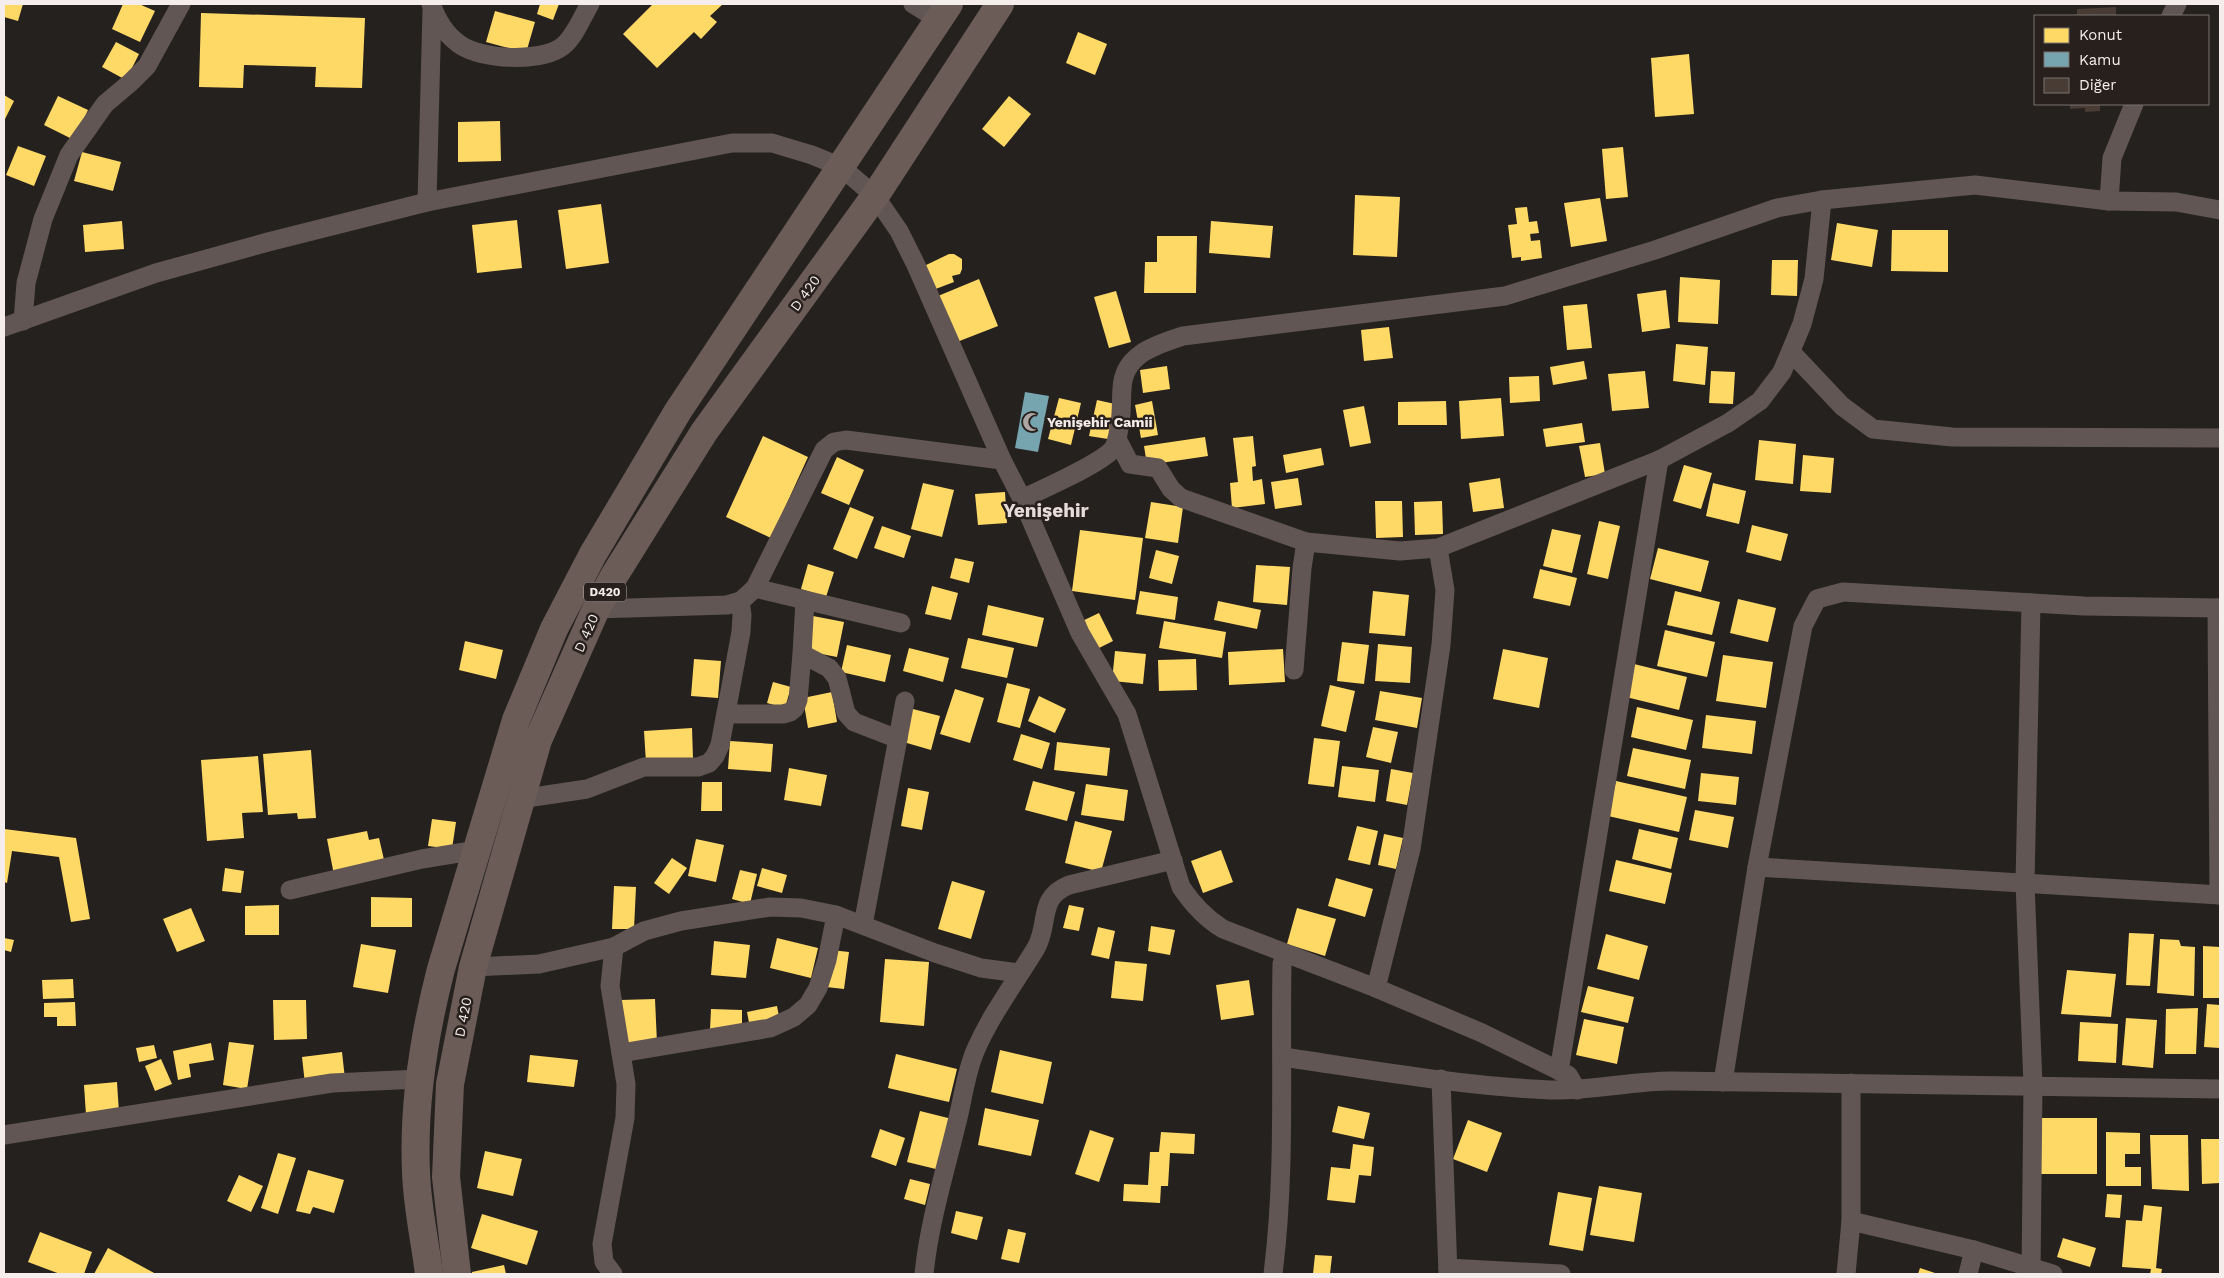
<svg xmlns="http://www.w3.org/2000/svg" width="2224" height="1278" font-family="'Work Sans',sans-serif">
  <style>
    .homes { fill: #ffd966 }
    .public { fill: #76a5af }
    .building { fill: #483c34 }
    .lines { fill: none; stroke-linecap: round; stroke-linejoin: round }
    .minor { stroke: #615653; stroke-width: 19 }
    .highway { stroke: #6b5c58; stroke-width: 28 }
    .labels { text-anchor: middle; stroke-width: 5; stroke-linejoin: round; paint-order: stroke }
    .shield { fill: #28201c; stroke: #b7b0ad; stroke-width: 1 }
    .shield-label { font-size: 12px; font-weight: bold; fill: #f4edeb }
    .street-label { font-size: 14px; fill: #f4edeb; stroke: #28201c }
    .poi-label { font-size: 14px; font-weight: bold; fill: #f4edeb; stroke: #28201c; text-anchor: start }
    .district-label { font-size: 19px; font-weight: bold; fill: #e8dcd8; stroke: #28201c }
  </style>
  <rect width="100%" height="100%" fill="#25211f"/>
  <g class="homes">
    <path d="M4 4H23L18 21 4 17Z"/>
    <path d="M123 4H139L155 11 140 42 112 29Z"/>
    <path d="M540 4H559L553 20 537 14Z"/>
    <path d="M653 4H723L710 16 717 22 701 39 694 32 657 68 623 34Z"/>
    <path d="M495 11 535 22 526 53 486 42Z"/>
    <path d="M201 13 365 18 362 88 315 87 316 67 244 65 243 88 199 87Z"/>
    <path d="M1078 32 1107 44 1095 75 1066 63Z"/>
    <path d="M116 42 139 54 126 80 102 67Z"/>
    <path d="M1689 54 1694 114 1655 117 1651 58Z"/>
    <path d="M4 95 14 101 4 121Z"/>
    <path d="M58 96 88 110 74 140 44 125Z"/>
    <path d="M1009 96 1031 114 1004 147 982 129Z"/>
    <path d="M500 121 501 161 458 162V122Z"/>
    <path d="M18 146 46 156 34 186 6 175Z"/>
    <path d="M1623 147 1628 197 1606 199 1602 149Z"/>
    <path d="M82 152 121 162 113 191 74 181Z"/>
    <path d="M1355 195 1400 197 1397 257 1353 255Z"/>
    <path d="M1600 198 1607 241 1571 247 1564 203Z"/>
    <path d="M601 204 609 263 566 269 558 210Z"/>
    <path d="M1527 207 1529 222 1537 221 1539 233 1530 234 1531 241 1540 240 1542 258 1521 261V257L1512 258 1508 225 1517 224 1515 208Z"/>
    <path d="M517 220 522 268 477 273 472 225Z"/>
    <path d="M122 221 124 249 85 252 83 225Z"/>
    <path d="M1211 221 1273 226 1270 258 1209 253Z"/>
    <path d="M1837 223 1878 230 1872 267 1831 260Z"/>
    <path d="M1892 230H1948V272L1891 271Z"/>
    <path d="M1157 236H1197L1196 293H1144L1145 262H1157Z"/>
    <path d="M949 254H954L962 259V269L960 274 952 276 954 282 933 290 924 266Z"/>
    <path d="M1772 260H1798L1797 296 1771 295Z"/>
    <path d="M1680 277 1720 280 1718 324 1678 322Z"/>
    <path d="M979 279 998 326 957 342 938 296Z"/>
    <path d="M1666 290 1670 328 1642 332 1637 294Z"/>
    <path d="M1116 291 1131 342 1109 348 1094 297Z"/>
    <path d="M1587 304 1592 348 1567 350 1563 306Z"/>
    <path d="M1389 327 1393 358 1364 361 1361 330Z"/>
    <path d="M1676 344 1708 347 1705 385 1673 381Z"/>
    <path d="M1584 361 1587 379 1553 385 1550 367Z"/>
    <path d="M1167 366 1170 389 1143 393 1140 370Z"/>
    <path d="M1645 371 1649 408 1612 411 1608 374Z"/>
    <path d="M1711 371 1735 372 1733 404 1709 403Z"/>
    <path d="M1539 376 1540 401 1510 403 1509 377Z"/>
    <path d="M1059 398 1081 403 1071 445 1048 439Z"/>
    <path d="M1501 398 1504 436 1461 439 1459 401Z"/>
    <path d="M1097 400 1115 404 1108 439 1089 436Z"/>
    <path d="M1152 401 1158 435 1141 438 1135 405Z"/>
    <path d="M1446 401 1447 425H1398V402Z"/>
    <path d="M1364 406 1371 443 1350 447 1343 410Z"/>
    <path d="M1582 423 1585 442 1546 447 1543 429Z"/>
    <path d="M763 436 808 457 771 538 726 517Z"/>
    <path d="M1253 436 1256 466 1252 467 1253 481 1262 479 1265 504 1232 508 1230 483 1238 482 1233 438Z"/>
    <path d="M1205 437 1208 456 1147 465 1144 446Z"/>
    <path d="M1759 440 1796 444 1793 484 1755 480Z"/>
    <path d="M1600 443 1605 474 1585 477 1579 446Z"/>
    <path d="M1321 448 1324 465 1286 473 1283 455Z"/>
    <path d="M1803 455 1834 458 1831 493 1800 491Z"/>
    <path d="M837 457 864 470 849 505 821 493Z"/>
    <path d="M1684 465 1712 473 1701 509 1673 501Z"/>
    <path d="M1298 478 1302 505 1275 509 1271 482Z"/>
    <path d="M1500 478 1504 508 1473 512 1469 483Z"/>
    <path d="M923 483 954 490 942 537 911 529Z"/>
    <path d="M1713 483 1746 491 1739 524 1706 516Z"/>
    <path d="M1005 492 1007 523 978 525 975 494Z"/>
    <path d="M1375 501H1402L1403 537 1376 538Z"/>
    <path d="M1442 501 1443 534 1415 535 1414 502Z"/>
    <path d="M1151 502 1183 507 1178 543 1145 538Z"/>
    <path d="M850 507 874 517 857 559 833 549Z"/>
    <path d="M1599 521 1620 526 1608 579 1587 574Z"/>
    <path d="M1752 525 1788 534 1781 561 1746 552Z"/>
    <path d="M882 526 911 536 904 558 874 548Z"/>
    <path d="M1552 529 1581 535 1572 573 1543 566Z"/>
    <path d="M1080 530 1143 538 1135 600 1072 591Z"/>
    <path d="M1658 548 1709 561 1701 592 1650 579Z"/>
    <path d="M1156 550 1179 556 1172 584 1149 578Z"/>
    <path d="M955 558 974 562 969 583 950 578Z"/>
    <path d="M808 564 834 572 826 597 801 589Z"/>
    <path d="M1256 565 1290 567 1287 605 1253 602Z"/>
    <path d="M1540 569 1577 578 1570 606 1533 598Z"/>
    <path d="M932 586 958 593 951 620 925 614Z"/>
    <path d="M1140 591 1178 597 1175 620 1136 614Z"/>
    <path d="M1373 591 1409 595 1405 636 1369 633Z"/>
    <path d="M1675 591 1720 602 1712 635 1667 625Z"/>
    <path d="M1738 599 1776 608 1768 642 1730 633Z"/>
    <path d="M1218 601 1261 610 1257 629 1214 620Z"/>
    <path d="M988 605 1044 618 1037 647 982 635Z"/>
    <path d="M1099 613 1113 641 1093 651 1078 623Z"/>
    <path d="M813 616 844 622 837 657 806 651Z"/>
    <path d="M1164 621 1226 632 1222 658 1159 648Z"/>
    <path d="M1665 630 1715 642 1707 677 1657 666Z"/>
    <path d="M968 638 1014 648 1007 678 961 668Z"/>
    <path d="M465 641 503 650 496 679 459 670Z"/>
    <path d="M1342 642 1369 645 1364 684 1337 681Z"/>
    <path d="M1378 644 1412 647 1410 683 1375 681Z"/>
    <path d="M847 645 891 655 885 682 841 672Z"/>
    <path d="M909 648 949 658 943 682 903 671Z"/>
    <path d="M1283 649 1285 682 1229 685 1228 652Z"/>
    <path d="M1503 649 1548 658 1539 708 1493 699Z"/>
    <path d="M1115 651 1146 654 1143 684 1112 681Z"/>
    <path d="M1723 655 1773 662 1766 708 1716 701Z"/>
    <path d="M694 659 721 661 718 698 691 696Z"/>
    <path d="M1196 659 1197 690 1159 691 1158 660Z"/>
    <path d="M1634 664 1687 677 1679 710 1626 697Z"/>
    <path d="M773 682 791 687 785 708 767 703Z"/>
    <path d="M1007 683 1030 689 1020 728 997 722Z"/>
    <path d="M1330 685 1355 691 1346 732 1321 726Z"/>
    <path d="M955 689 984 698 970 743 940 734Z"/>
    <path d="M1380 691 1422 698 1417 728 1375 720Z"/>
    <path d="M832 692 837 722 808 728 803 698Z"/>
    <path d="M1039 696 1066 709 1055 733 1028 721Z"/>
    <path d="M1637 707 1693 720 1686 750 1631 737Z"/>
    <path d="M909 708 940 716 931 750 900 741Z"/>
    <path d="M1706 715 1756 721 1752 754 1702 748Z"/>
    <path d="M1373 727 1398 732 1391 763 1366 757Z"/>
    <path d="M692 728 693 760 646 763 644 731Z"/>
    <path d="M1021 734 1050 743 1042 769 1013 760Z"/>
    <path d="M1314 738 1340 741 1334 787 1308 784Z"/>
    <path d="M730 741 773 744 771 772 728 769Z"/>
    <path d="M1057 742 1110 748 1107 776 1054 770Z"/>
    <path d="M1633 748 1691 760 1685 789 1627 776Z"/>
    <path d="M311 750 316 818 298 819 297 813 268 815 263 754Z"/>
    <path d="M258 756 263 812 242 813 244 838 207 841 201 760Z"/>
    <path d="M1342 766 1379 770 1375 802 1338 797Z"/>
    <path d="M789 768 827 775 821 806 784 800Z"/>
    <path d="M1391 769 1413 773 1407 805 1386 801Z"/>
    <path d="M1701 773 1739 777 1736 805 1698 801Z"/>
    <path d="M1033 781 1075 792 1067 821 1025 810Z"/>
    <path d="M1616 781 1687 797 1679 832 1608 816Z"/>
    <path d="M702 782H722V811H701Z"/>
    <path d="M1086 784 1128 790 1124 821 1081 815Z"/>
    <path d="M908 788 929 792 922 830 901 826Z"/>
    <path d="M1695 810 1734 817 1728 848 1689 840Z"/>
    <path d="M432 819 456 822 452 849 428 846Z"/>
    <path d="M1075 821 1112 831 1101 872 1065 863Z"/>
    <path d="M1357 826 1378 831 1370 865 1348 860Z"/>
    <path d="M4 829 76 838 90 919 71 922 59 857 12 851 7 883 4 882Z"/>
    <path d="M1639 829 1678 838 1671 869 1632 859Z"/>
    <path d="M367 831 369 840 379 838 385 864 334 875 327 839Z"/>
    <path d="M1384 834 1403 838 1396 869 1378 865Z"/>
    <path d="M696 839 724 845 716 882 688 876Z"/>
    <path d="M1221 850 1233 882 1203 893 1191 861Z"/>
    <path d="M672 858 687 868 669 894 654 883Z"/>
    <path d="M1616 860 1672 873 1665 904 1609 891Z"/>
    <path d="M225 868 244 871 241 893 222 891Z"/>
    <path d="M762 868 787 875 782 893 757 886Z"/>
    <path d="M740 870 757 874 750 904 732 899Z"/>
    <path d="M1336 878 1373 889 1365 917 1328 906Z"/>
    <path d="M952 881 985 891 971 939 938 929Z"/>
    <path d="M614 886 636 887 634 929H612Z"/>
    <path d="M371 897 412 898V927H371Z"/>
    <path d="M279 905V935H245V906Z"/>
    <path d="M1069 905 1084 908 1079 931 1063 928Z"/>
    <path d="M191 908 205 941 177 952 163 919Z"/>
    <path d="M1297 908 1336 919 1325 956 1287 944Z"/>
    <path d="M1151 926 1175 930 1170 955 1148 951Z"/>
    <path d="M1098 927 1115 931 1109 959 1091 955Z"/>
    <path d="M2129 933 2154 934 2150 986 2126 985Z"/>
    <path d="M1606 934 1648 946 1639 980 1597 969Z"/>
    <path d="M4 938 14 940 11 952 4 950Z"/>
    <path d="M777 938 818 948 811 978 770 968Z"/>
    <path d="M2160 939 2179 940 2181 946 2195 947 2194 996 2157 993Z"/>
    <path d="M714 941 750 945 746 978 711 975Z"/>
    <path d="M361 944 396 950 388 993 353 987Z"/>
    <path d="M2203 946 2220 947V998H2203Z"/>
    <path d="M831 950 849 952 844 989 826 987Z"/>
    <path d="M885 959 929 962 924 1026 880 1022Z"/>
    <path d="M1115 961 1147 964 1143 1001 1111 998Z"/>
    <path d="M2067 970 2116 974 2111 1017 2061 1014Z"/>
    <path d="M73 979 74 998 43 999 42 980Z"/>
    <path d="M1249 980 1254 1015 1221 1020 1216 985Z"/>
    <path d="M1588 986 1634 997 1628 1023 1581 1012Z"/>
    <path d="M655 999 657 1043 622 1044 620 1000Z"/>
    <path d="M273 1000H306L307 1039 274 1040Z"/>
    <path d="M75 1002 76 1026H57V1017H44V1003Z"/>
    <path d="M2207 1004 2220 1005V1048L2204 1047Z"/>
    <path d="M777 1006 780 1022 750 1028 747 1012Z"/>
    <path d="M2198 1008 2196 1054H2165L2166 1009Z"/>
    <path d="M711 1009 742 1010V1031L710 1030Z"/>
    <path d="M2126 1018 2157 1020 2153 1068 2122 1065Z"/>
    <path d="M1584 1019 1624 1027 1617 1064 1576 1055Z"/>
    <path d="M2080 1022 2118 1024 2116 1063 2078 1061Z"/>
    <path d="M229 1042 254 1045 247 1089 223 1085Z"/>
    <path d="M211 1043 214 1060 189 1064 191 1077 178 1080 173 1051Z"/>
    <path d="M154 1045 157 1058 139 1062 136 1048Z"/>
    <path d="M1000 1050 1052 1062 1043 1104 991 1092Z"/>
    <path d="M342 1052 345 1079 305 1084 302 1057Z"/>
    <path d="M896 1054 957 1069 949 1102 888 1088Z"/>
    <path d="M530 1055 578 1060 574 1087 527 1082Z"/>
    <path d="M161 1059 172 1084 155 1091 145 1066Z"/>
    <path d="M117 1082 119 1113 86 1115 84 1085Z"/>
    <path d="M1338 1106 1370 1113 1364 1139 1332 1132Z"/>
    <path d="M985 1108 1039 1120 1031 1156 978 1145Z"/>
    <path d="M920 1111 952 1119 940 1170 907 1162Z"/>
    <rect x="2040" y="1118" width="57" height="56"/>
    <path d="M1468 1120 1502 1133 1487 1172 1453 1159Z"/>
    <path d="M880 1129 905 1138 896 1166 871 1157Z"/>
    <path d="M1090 1130 1114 1138 1099 1182 1075 1174Z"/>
    <path d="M1161 1132 1195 1134 1194 1154 1170 1153 1168 1186H1161L1160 1203 1123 1201 1124 1184 1148 1185 1150 1152H1159Z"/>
    <path d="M2106 1132 2140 1133V1154H2125V1167H2141V1186H2106Z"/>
    <path d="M2150 1135H2188L2189 1191 2152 1189Z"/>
    <path d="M2201 1139H2220V1183L2202 1184Z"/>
    <path d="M1353 1144 1374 1147 1371 1176 1359 1175 1355 1203 1327 1200 1331 1167 1350 1169Z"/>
    <path d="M485 1151 522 1159 513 1196 477 1188Z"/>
    <path d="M278 1153 296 1158 278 1214 261 1208Z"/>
    <path d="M308 1170 344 1180 334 1213 313 1207 310 1214 296 1211Z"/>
    <path d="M239 1175 263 1186 251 1212 227 1201Z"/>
    <path d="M910 1179 930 1184 925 1205 904 1199Z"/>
    <path d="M1599 1186 1642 1193 1634 1242 1590 1235Z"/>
    <path d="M1558 1192 1592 1198 1583 1251 1549 1245Z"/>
    <path d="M2107 1194 2122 1195 2120 1218 2105 1217Z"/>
    <path d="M2144 1205 2162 1207 2156 1268 2162 1269 2161 1274H2150L2151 1269 2122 1267 2126 1220 2142 1221Z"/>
    <path d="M956 1211 983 1217 977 1240 951 1233Z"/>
    <path d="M482 1214 538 1231 527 1265 471 1248Z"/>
    <path d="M1008 1229 1026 1233 1019 1263 1001 1259Z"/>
    <path d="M40 1232 92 1252 84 1274H60L28 1262Z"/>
    <path d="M2063 1238 2096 1248 2090 1267 2057 1257Z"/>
    <path d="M108 1248 156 1274H94Z"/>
    <path d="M1315 1255 1332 1256 1330 1274H1313Z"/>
    <path d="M504 1265 506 1274H472V1272Z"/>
    <path d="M1920 1268 1938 1274H1918Z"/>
  </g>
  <path class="public" d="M1025 392 1049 396 1038 452 1015 448Z"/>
  <g class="building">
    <path d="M2116 7V16H2077V9Z"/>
    <path d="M2070 104H2100V111L2085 112V108L2070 109Z"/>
  </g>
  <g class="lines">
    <g class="minor">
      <path d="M431 4C438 21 444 33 459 44 481 60 541 63 563 46 575 36 582 17 590 4"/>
      <path d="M913 4 939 20"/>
      <path d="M2171 16 2177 4"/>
      <path d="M2109 201 2112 158 2134 104"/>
      <path d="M427 202 432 10"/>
      <path d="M23 321 26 283 43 219 69 155 105 104 131 82 147 66 181 4"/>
      <path d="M4 327 156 273 268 242 427 202 732 143H772L812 155 841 167 875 196 899 231 915 263 1002 460 1022 499 1080 633 1127 714 1181 887C1193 905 1205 918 1223 929L1376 988 1482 1033 1568 1075 1577 1090"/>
      <path d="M1791 352 1842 406 1873 429 1952 437 2220 438"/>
      <path d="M1117 439 1130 464 1158 468 1171 489 1181 498 1306 542 1400 551 1438 548 1659 460 1728 423 1760 401 1782 372 1802 324 1814 279 1822 200"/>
      <path d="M1022 499C1044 488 1099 465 1113 449 1118 442 1118 431 1120 423 1122 411 1121 401 1122 389 1123 354 1156 345 1183 336L1505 296 1655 250 1777 208 1822 200 1975 185 2109 201 2176 202 2220 210"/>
      <path d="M755 588 901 623"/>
      <path d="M2217 608 2219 895"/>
      <path d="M596 609 727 605 741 601 755 588 824 450 834 442 846 440 1002 460"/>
      <path d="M802 654 829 668 837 678 846 713 854 722 898 739"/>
      <path d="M1294 670 1302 568 1306 542"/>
      <path d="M726 714H783L790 712 795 708 798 700 802 654 805 600"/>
      <path d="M520 799 587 789 644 767H698L709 763 715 756 720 745 741 632 742 615 740 601"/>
      <path d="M1757 867 2220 895"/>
      <path d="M290 890 422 859 477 850"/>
      <path d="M863 925 905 701"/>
      <path d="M473 967 539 964 614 947 644 931 681 921 770 907 801 908 836 915 935 953 981 968 1019 973"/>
      <path d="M1376 988 1411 849 1441 645 1445 590 1438 548"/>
      <path d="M621 1053 770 1028 794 1017 808 1005 818 988 827 960 836 915"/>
      <path d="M1283 1057C1371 1070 1461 1086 1550 1090 1591 1091 1632 1081 1672 1081 1855 1083 2038 1085 2220 1089"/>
      <path d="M1559 1071 1659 460"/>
      <path d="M1441 1079 1448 1274"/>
      <path d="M1723 1082 1757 867 1803 626 1817 599 1843 592 2084 606 2220 608"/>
      <path d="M4 1135 332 1083 419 1079"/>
      <path d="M1851 1221 1974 1250 2053 1274"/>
      <path d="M1448 1268 1561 1274"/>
      <path d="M613 1274 604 1262 602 1244 625 1118 626 1084 610 986 614 947"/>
      <path d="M924 1274C929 1224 944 1175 956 1126 963 1100 965 1074 976 1049 992 1013 1016 981 1036 948 1050 923 1037 898 1069 885L1173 860"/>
      <path d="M1273 1274C1286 1171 1280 1067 1282 964L1285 954"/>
      <path d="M1846 1274 1851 1221V1083"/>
      <path d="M1968 1274 1974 1250"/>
      <path d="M2031 1274 2033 1085 2025 883 2031 603"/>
    </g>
    <g class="highway">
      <path d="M429 1274C425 1241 417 1206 416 1172 413 1104 424 1035 441 969L516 720 554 629 593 554 678 411 949 4"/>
      <path d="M457 1274 446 1177 450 1084 473 967 538 740 596 609 614 576 704 432 875 196 1000 4"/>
    </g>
  </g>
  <defs>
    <g id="mosque-bare" transform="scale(1.5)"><path d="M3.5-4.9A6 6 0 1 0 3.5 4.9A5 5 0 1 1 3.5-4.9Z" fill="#aca6a4" stroke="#28201c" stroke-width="2.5" paint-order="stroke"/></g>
  </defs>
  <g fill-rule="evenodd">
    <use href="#mosque-bare" x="1032" y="422"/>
  </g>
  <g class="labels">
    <rect class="shield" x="584" y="582.5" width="42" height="19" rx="4"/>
    <g class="shield-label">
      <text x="605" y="596">D420</text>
    </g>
    <g class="street-label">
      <text transform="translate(805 293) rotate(-54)" y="5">D 420</text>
      <text transform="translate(586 633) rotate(-66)" y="5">D 420</text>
      <text transform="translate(463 1017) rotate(-79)" y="5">D 420</text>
    </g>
    <g class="poi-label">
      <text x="1047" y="427">Yenişehir Camii</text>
    </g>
    <g class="district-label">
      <text x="1046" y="517">Yenişehir</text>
    </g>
  </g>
  <rect width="2224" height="1278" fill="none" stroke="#f4edeb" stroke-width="10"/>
  <rect x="2034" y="15" width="175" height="90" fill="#28201c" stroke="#7a726f"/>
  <rect x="2044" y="28" width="25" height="15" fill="#ffd966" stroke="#7a726f"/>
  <text x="2079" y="40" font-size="15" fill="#f4edeb">Konut</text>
  <rect x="2044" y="52" width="25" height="15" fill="#76a5af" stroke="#7a726f"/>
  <text x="2079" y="65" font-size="15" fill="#f4edeb">Kamu</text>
  <rect x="2044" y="78" width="25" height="15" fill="#483c34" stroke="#7a726f"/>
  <text x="2079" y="90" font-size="15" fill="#f4edeb">Diğer</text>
</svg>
